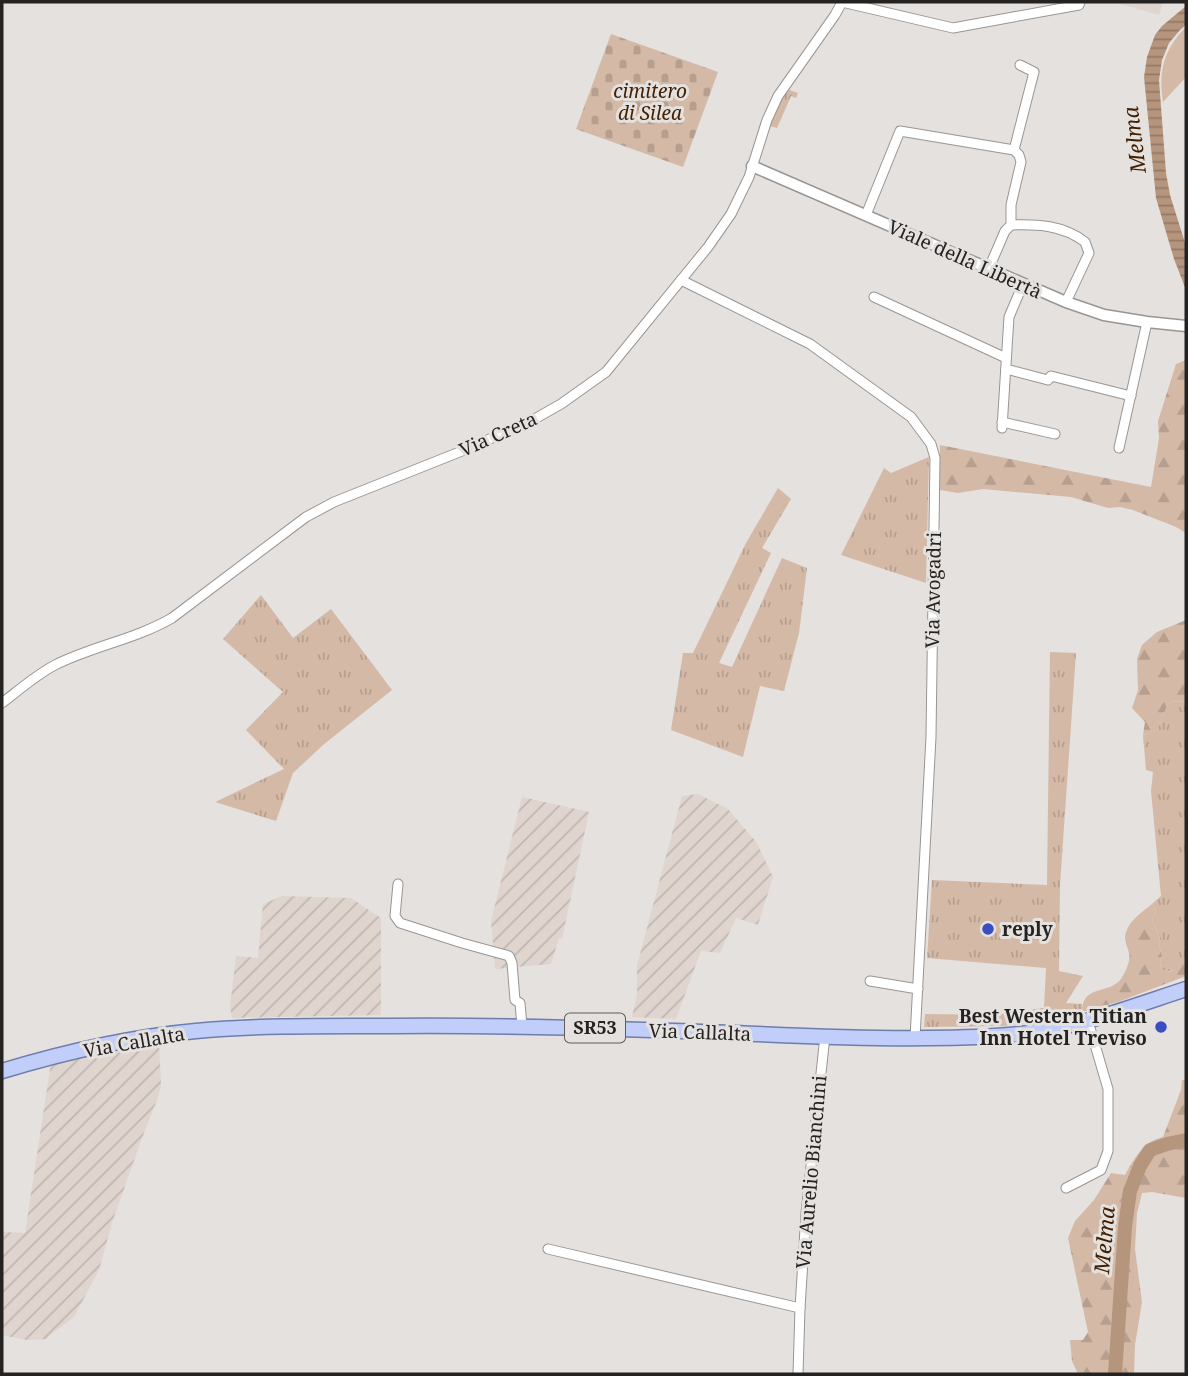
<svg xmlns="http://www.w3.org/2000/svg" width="1188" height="1376" font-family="'Noto Serif',serif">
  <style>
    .built { fill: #dfd5ce }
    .industrial { fill: url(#industrial-furrows) }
    .grass { fill: url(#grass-tufts) }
    .forest { fill: url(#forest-firs) }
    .cemetery { fill: url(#cemetery-stones) }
    .green { fill: #d4b9a7 }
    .water { fill: url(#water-rules) }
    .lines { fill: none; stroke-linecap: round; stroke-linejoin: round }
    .river { stroke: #b6957d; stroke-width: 14 }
    .minor-casing { stroke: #989694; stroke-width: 11 }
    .tertiary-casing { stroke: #989694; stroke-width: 13 }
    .primary-casing { stroke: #6f7dac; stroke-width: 17 }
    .minor { stroke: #fff; stroke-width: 9 }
    .tertiary { stroke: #fff; stroke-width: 10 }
    .primary { stroke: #c1cefa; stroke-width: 14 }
    .poi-dot { fill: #3a4ec1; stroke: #e4e1df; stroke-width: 2.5 }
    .labels { text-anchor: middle; stroke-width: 6; stroke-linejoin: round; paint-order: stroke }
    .shield { fill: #e4e1df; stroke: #5e5c5b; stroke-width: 2 }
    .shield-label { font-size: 18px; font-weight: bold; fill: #242322 }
    .park-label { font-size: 19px; font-style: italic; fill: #432204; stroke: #e4e1df }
    .street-label { font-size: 19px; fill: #242322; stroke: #e4e1df }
    .poi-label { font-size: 19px; font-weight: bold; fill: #242322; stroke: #e4e1df; text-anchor: start }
    .water-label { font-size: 21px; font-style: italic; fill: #412002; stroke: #e4e1df }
  </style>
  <defs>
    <pattern id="industrial-furrows" width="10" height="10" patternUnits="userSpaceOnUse" patternTransform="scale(1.75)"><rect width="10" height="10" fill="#dfd5ce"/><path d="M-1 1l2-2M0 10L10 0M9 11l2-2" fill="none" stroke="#bfb7b1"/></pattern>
    <pattern id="grass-tufts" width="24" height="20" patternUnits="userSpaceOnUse" patternTransform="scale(1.75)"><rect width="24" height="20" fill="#d4b9a7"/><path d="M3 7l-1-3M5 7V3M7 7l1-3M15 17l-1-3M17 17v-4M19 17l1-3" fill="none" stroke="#b69f8f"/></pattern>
    <pattern id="forest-firs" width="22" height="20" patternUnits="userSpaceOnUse" patternTransform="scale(1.75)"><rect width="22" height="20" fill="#d4b9a7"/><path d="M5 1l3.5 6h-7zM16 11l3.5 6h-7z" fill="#b69f8f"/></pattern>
    <pattern id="cemetery-stones" width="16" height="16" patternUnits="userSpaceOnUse" patternTransform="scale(1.75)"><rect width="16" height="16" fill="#d4b9a7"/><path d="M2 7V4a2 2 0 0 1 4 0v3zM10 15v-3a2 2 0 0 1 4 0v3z" fill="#b69f8f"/></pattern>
    <pattern id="water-rules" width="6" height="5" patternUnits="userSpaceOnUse" patternTransform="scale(1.75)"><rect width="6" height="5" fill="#b6957d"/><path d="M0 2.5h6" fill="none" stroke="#947966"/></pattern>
  </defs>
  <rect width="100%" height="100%" fill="#e4e1df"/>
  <path class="built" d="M1114 2H1163L1159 15Z"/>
  <g class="industrial">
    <path d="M698 794 728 809 757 843 773 877 758 925 736 918 720 953 701 951 676 1019 632 1017 637 994V965L682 796Z"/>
    <path d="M522 797 589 812 562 939 559 938 551 964 495 969 491 921Z"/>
    <path d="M282 896 351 898 381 918V1015L232 1018 230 1006 236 956 258 958 263 904Z"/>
    <path d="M159 1041 161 1086 157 1100 142 1138 112 1223 99 1270 74 1317 49 1336 47 1339 27 1340 2 1335V1232L25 1233 51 1062Z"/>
  </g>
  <g class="grass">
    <path d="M787 89 798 93 796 98 791 96 777 128 770 126 775 109Z"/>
    <path d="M929 457 926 583 841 555 884 468 891 473Z"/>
    <path d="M778 488 791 499 762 548 771 553 719 663 732 667 782 558 807 568 799 633 784 691 760 686 743 757 671 730 683 653H693L746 543Z"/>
    <path d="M261 595 293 638 331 609 392 690 323 745 293 773 276 821 215 802 284 769 246 730 283 692 223 639Z"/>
    <path d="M1050 652 1076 653 1060 885 1059 971 1083 976 1066 1003 1082 1004V1012L1057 1018 1004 1026 924 1027 925 1014 994 1015 1044 1008 1046 968 927 958 932 880 1047 885Z"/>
    <path d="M1183 701 1186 703V959L1178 969 1166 972 1161 968 1160 962 1162 956 1159 944 1160 937 1152 921 1156 909 1152 904 1161 896 1151 791 1153 772 1146 770 1143 735 1157 730 1167 706 1171 702Z"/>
  </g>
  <g class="forest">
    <path d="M1186 360V533L1176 527 1133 510 1120 507 1108 508 1071 497 983 489 958 493 940 490V445L1151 487 1159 438 1158 421 1176 364Z"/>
    <path d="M1186 620V703L1183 701 1171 702 1167 706 1157 730 1143 735 1145 722 1132 708 1138 690 1137 659 1142 645 1157 632Z"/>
    <path d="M1152 904 1156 909 1152 921 1160 937 1159 944 1162 956 1160 962 1161 968 1166 972C1177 971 1179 966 1186 959V976L1118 1002 1082 1012C1082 984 1109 995 1121 979 1125 973 1131 961 1129 953 1128 948 1125 943 1125 937 1127 922 1141 913 1152 904Z"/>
    <path d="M1182 1080H1186V1198L1152 1192 1142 1193 1137 1213 1135 1249 1142 1302 1135 1345 1134 1374H1078L1072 1361 1070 1340H1083L1088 1332 1068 1238 1075 1221 1094 1200 1111 1173 1125 1175C1135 1157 1143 1142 1163 1137L1181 1090Z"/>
  </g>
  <path class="cemetery" d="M611 34 718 72 683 167 576 129Z"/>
  <path class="green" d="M1186 27V77L1163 102C1158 71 1164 49 1186 27Z"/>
  <path class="water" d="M1186 6V25L1180 30 1169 43 1162 60 1159 80 1166 173 1170 195 1186 246V290L1174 259 1156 198 1144 77 1147 57 1155 35 1162 26Z"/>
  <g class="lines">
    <path class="river" d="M1115 1374 1125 1227 1130 1191 1140 1166 1150 1150 1167 1144 1186 1140"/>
    <g class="minor-casing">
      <g id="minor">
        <path d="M1014 150 1034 72 1020 65"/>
        <path d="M866 215 900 131 1014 150 1019 155 1021 162 1011 205V225L1005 231 989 268"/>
        <path d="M1011 225C1037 224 1063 225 1085 242L1089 253 1066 302"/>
        <path d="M681 280 810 344 911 417 931 444 935 458 931 737 915 1038"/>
        <path d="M874 297 1006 358"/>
        <path d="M1006 369 1048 380 1051 376 1131 396"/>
        <path d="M1002 422 1055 434"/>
        <path d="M1002 428 1009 317 1023 284"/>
        <path d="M1119 448 1147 322"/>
        <path d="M2 703C19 690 36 675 55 665 93 646 136 639 172 618L306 517 334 502 462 451 531 421 561 404 606 372 708 247 731 214 749 177 767 120 778 96 835 15 842 2 953 28 1079 5 1080 2"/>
        <path d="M398 884 395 916 400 923 462 943 509 956 512 963 515 1000 520 1003 522 1026"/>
        <path d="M870 981 918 989"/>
        <path d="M1066 1188 1101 1170 1108 1151V1089L1088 1021"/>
        <path d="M548 1249 800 1308"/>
        <path d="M798 1374 800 1308 806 1213 825 1036"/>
      </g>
    </g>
    <g class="tertiary-casing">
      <path id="tertiary" d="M752 166 1066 302 1104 315 1147 322 1186 326"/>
    </g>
    <g class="primary-casing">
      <path id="primary" d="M2 1071C65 1052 129 1037 196 1031 261 1025 328 1026 394 1026 508 1025 622 1029 736 1033 800 1036 864 1039 928 1038 964 1038 1000 1037 1036 1032 1087 1024 1137 1005 1186 989"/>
    </g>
    <use href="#minor" class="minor"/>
    <use href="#tertiary" class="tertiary"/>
    <use href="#primary" class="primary"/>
  </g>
  <g class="poi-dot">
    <circle cx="988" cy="929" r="7"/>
    <circle cx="1161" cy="1027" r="7"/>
  </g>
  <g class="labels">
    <rect class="shield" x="565" y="1013.5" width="60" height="29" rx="5"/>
    <g class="shield-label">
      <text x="595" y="1034">SR53</text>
    </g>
    <g class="park-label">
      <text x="650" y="98">cimitero<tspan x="650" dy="22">di Silea</tspan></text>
    </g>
    <g class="street-label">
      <text transform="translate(965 259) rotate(24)" y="7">Viale della Libertà</text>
      <text transform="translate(498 434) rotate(-24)" y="7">Via Creta</text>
      <text transform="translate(933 590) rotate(-89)" y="7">Via Avogadri</text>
      <text transform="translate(700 1032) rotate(2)" y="7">Via Callalta</text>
      <text transform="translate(134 1042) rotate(-10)" y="7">Via Callalta</text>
      <text transform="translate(811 1172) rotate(-85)" y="7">Via Aurelio Bianchini</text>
    </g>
    <g class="poi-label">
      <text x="1002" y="936">reply</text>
      <text x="1147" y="1023" text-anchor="end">Best Western Titian<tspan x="1147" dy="22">Inn Hotel Treviso</tspan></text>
    </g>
    <g class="water-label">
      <text transform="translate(1135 140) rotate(-97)" y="7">Melma</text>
      <text transform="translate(1105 1240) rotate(-85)" y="7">Melma</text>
    </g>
  </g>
  <rect width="1188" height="1376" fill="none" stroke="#242322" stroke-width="7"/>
</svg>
